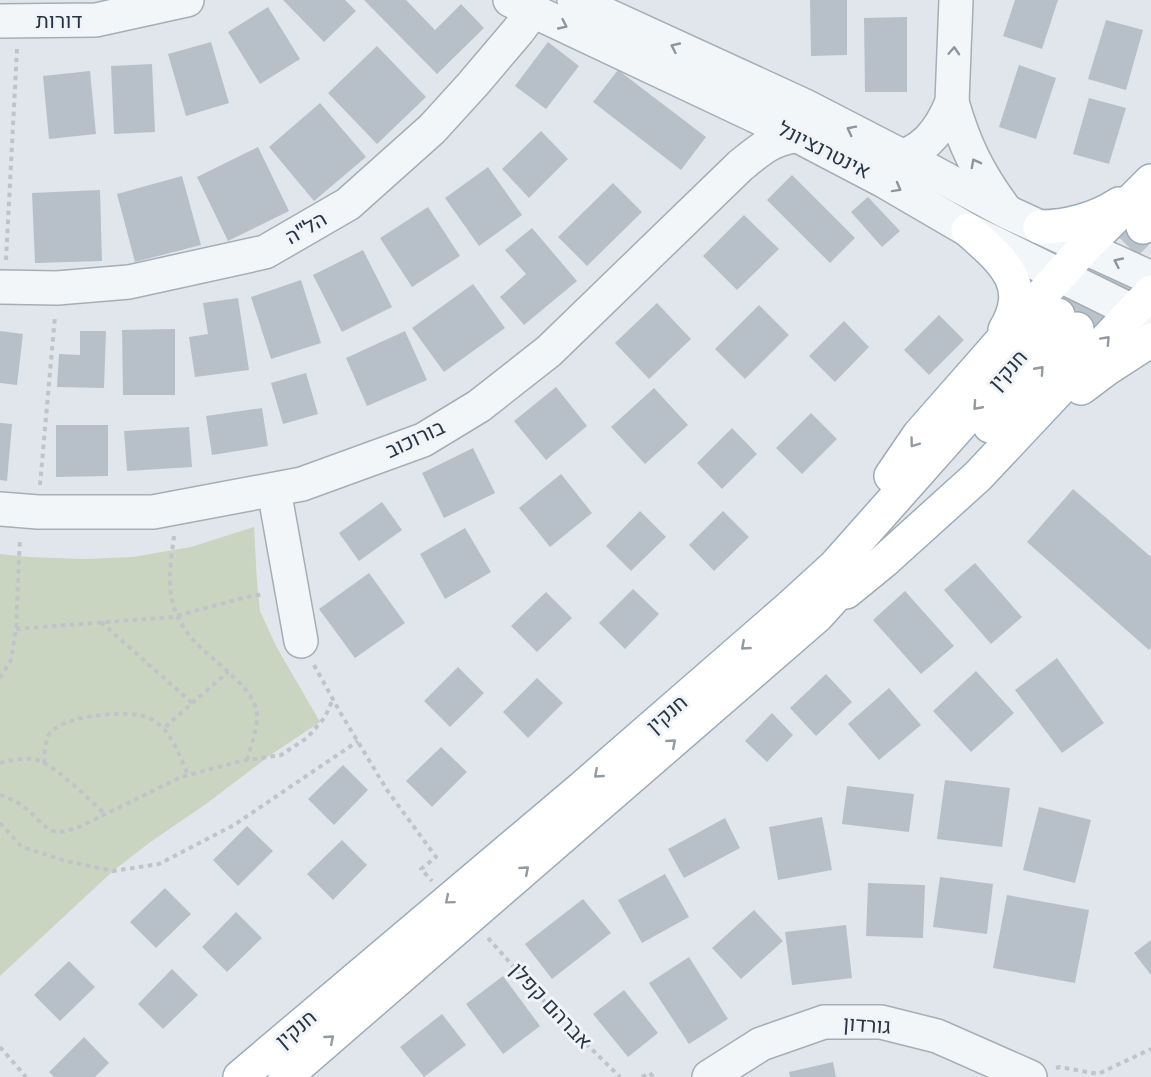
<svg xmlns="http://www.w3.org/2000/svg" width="1151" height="1077" font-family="Overpass,Heebo,sans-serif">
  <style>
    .green { fill: #c9d5c0 }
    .building { fill: #b7c0c9 }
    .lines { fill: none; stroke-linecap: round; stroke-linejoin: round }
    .major-tunnel { stroke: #bbc3ca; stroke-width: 33; stroke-dasharray: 33 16; stroke-linecap: butt }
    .minor-casing { stroke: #a5aeb6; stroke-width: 36 }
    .major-casing { stroke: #9eacb8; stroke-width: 36 }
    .path { stroke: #bec4c9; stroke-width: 4; stroke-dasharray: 4.5 4.5; stroke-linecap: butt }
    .minor { stroke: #f3f6f8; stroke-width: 33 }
    .major { stroke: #fff; stroke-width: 33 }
    .oneway { stroke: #8d969e }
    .oneway2 { stroke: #939aa2 }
    .labels { text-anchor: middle; stroke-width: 6; stroke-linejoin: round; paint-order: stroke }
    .street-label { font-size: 21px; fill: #273644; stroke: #f0f4f8 }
  </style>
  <rect width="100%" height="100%" fill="#e0e6eb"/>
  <path class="green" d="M254 527 257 582 260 611 276 646 320 722 272 754 206 804 149 843 113 871 0 976V554L28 557 84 559 133 557 191 547Z"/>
  <g class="building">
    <path d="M283 0H345L356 11 324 42Z"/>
    <path d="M364 0H406L435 30 461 4 484 28 437 74Z"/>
    <path d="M810 0H847V55L811 56Z"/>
    <path d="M1015 0H1058L1042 49 1003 36Z"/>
    <path d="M268 7 300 59 260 84 228 32Z"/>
    <path d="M907 17V92H865L864 18Z"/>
    <path d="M1106 20 1143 30 1126 90 1088 79Z"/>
    <path d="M211 42 229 103 186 116 168 54Z"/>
    <path d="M548 42 579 66 546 109 515 86Z"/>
    <path d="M377 46 426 97 377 144 328 93Z"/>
    <path d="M152 64 155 132 114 134 111 66Z"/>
    <path d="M1019 65 1056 78 1036 139 999 127Z"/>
    <path d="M618 70 706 137 681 170 593 102Z"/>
    <path d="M90 71 96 134 49 139 43 76Z"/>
    <path d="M1089 98 1126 108 1109 164 1073 154Z"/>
    <path d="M320 103 366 157 314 201 269 147Z"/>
    <path d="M541 131 568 159 529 198 502 169Z"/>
    <path d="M258 147 289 211 228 241 197 177Z"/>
    <path d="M488 167 522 215 479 246 445 198Z"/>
    <path d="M792 175 855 238 830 263 767 200Z"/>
    <path d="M182 176 201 245 135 262 117 194Z"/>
    <path d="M613 183 642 212 587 266 558 237Z"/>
    <path d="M100 190 102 261 35 263 32 193Z"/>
    <path d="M868 197 900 231 882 247 851 212Z"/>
    <path d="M428 207 460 256 412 287 380 238Z"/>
    <path d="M744 215 779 249 737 290 703 256Z"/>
    <path d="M532 228 577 281 524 325 500 297 526 274 505 250Z"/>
    <path d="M363 250 392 307 342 332 313 275Z"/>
    <path d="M301 280 321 343 271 359 251 297Z"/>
    <path d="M473 284 505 328 444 372 412 328Z"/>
    <path d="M238 298 249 370 195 377 189 337 208 334 203 303Z"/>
    <path d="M657 303 691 339 649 379 615 343Z"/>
    <path d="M759 305 789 335 745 379 715 349Z"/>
    <path d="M939 315 964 340 929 375 904 350Z"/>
    <path d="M844 321 869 347 835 382 809 356Z"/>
    <path d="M175 329V395H123L122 330Z"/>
    <path d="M0 331 23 334 17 385 0 383Z"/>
    <path d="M80 331H106L104 388 57 387 59 354 80 355Z"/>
    <path d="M405 331 427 380 367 406 346 358Z"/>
    <path d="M306 373 318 414 283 424 271 383Z"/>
    <path d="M556 387 587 426 546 460 514 421Z"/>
    <path d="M654 388 688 425 645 464 611 427Z"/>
    <path d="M262 408 268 446 212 455 206 416Z"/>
    <path d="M811 413 837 439 802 474 776 448Z"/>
    <path d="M0 423 12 424 7 481 0 480Z"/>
    <path d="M56 425H108V476L56 477Z"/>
    <path d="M189 427 192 467 127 471 124 431Z"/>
    <path d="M732 428 757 454 722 489 697 463Z"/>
    <path d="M473 448 495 493 444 518 422 473Z"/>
    <path d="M561 474 592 513 550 547 519 508Z"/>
    <path d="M1073 489 1151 557V647L1149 650 1027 542Z"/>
    <path d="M382 502 402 530 359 561 339 533Z"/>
    <path d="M640 511 666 537 631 571 606 546Z"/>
    <path d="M723 511 749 537 714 571 689 545Z"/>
    <path d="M465 528 491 572 445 599 420 554Z"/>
    <path d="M975 563 1022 617 991 644 944 590Z"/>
    <path d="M369 573 405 623 355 658 319 609Z"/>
    <path d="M633 589 659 614 625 649 599 623Z"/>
    <path d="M905 591 954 646 921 674 873 620Z"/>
    <path d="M546 592 572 618 537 652 511 626Z"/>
    <path d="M1057 658 1104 723 1062 753 1015 690Z"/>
    <path d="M458 667 484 693 450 727 424 701Z"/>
    <path d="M976 671 1014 713 971 752 933 711Z"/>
    <path d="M826 674 852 702 816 736 790 708Z"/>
    <path d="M537 678 563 703 528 738 503 712Z"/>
    <path d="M889 688 921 725 879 760 848 724Z"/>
    <path d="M772 713 793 735 767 762 745 741Z"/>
    <path d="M441 747 467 772 432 807 406 781Z"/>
    <path d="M343 765 368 790 334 825 308 799Z"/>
    <path d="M945 780 1010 788 1002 847 937 839Z"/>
    <path d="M847 786 914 794 909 832 842 824Z"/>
    <path d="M1039 807 1091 820 1075 883 1023 870Z"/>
    <path d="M822 817 832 870 778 880 769 827Z"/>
    <path d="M725 818 740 848 684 878 668 849Z"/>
    <path d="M247 826 273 851 238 886 213 860Z"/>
    <path d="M342 840 367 865 333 900 307 874Z"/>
    <path d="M665 874 689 917 642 943 618 900Z"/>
    <path d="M940 877 993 884 987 934 933 927Z"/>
    <path d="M868 883 925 885 923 938 866 936Z"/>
    <path d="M165 888 191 914 156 948 130 922Z"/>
    <path d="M1007 895 1089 910 1075 983 993 968Z"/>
    <path d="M583 899 611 933 552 979 525 944Z"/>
    <path d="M754 910 783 941 741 979 712 948Z"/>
    <path d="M236 912 262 938 227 972 202 947Z"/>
    <path d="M846 925 852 978 792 985 785 932Z"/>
    <path d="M1151 940V975L1134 953Z"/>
    <path d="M689 957 728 1019 689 1044 649 983Z"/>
    <path d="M69 961 95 987 60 1021 34 995Z"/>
    <path d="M172 969 198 995 163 1029 138 1004Z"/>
    <path d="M503 976 540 1026 503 1054 466 1004Z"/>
    <path d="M624 990 658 1033 628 1057 593 1014Z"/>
    <path d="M442 1014 466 1045 424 1077 400 1047Z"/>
    <path d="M84 1037 109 1063 95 1077H54L49 1072Z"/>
    <path d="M833 1062 836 1077H790L789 1072Z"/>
  </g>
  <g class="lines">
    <g class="major-tunnel">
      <path d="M1058 315 1143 227"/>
      <path d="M1077 329 1125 278"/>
    </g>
    <g class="minor-casing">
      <g id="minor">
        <path d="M510 0 798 136 884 181 968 230 1132 311H1151"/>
        <path d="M574 0 803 105 925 168 1007 212 1151 278"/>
        <path d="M0 21 96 20 187 0"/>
        <path d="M952 102C964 144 978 173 1004 208"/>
        <path d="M888 160C922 155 940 132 952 102L956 0"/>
        <path d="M0 287 57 288 129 282 265 252 348 204 432 129 473 84 518 31 533 11"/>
        <path d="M274 490 301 641"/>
        <path d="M0 509 38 512H153L302 484 423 440 479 406 549 351 740 166C758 151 774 137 798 136"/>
        <path d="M709 1077 761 1044 824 1022H881L937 1036 1030 1077"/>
      </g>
    </g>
    <g class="major-casing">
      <g id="major">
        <path d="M1040 227C1067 227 1096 219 1119 204"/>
        <path d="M1143 227 1151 219"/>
        <path d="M968 230C1001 260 1033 283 1005 330"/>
        <path d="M1081 388 1105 370 1151 340"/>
        <path d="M990 426 1077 329"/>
        <path d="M891 476 919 435 1048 288 1085 247 1151 181"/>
        <path d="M846 592 884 561 978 476 1151 292"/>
        <path d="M240 1077 582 788 789 608 835 566 1058 315"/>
        <path d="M285 1077 817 616 858 571"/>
      </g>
    </g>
    <g class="path">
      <path d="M6 260 17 49"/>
      <path d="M40 485 55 316"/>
      <path d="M174 536C171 562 165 592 178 617 182 626 189 636 196 643 213 661 257 690 257 715 257 730 251 746 247 760"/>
      <path d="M101 622 192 703 163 729"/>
      <path d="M16 629 172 617 243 598 264 594"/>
      <path d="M314 665 340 712 387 790 436 857 421 869 432 881"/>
      <path d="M0 678 11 660 16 629 20 538"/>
      <path d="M192 703 228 672"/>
      <path d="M0 763C9 760 23 758 33 759 52 761 90 801 105 814"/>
      <path d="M44 763C45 753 44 740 51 732 66 715 129 709 149 718 171 728 179 755 188 775"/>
      <path d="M0 795C11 798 21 804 30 812 38 819 45 830 57 832 65 832 73 829 81 826L181 777 241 761 281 755 307 738 325 717 333 699"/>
      <path d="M0 823 22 847 66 861 113 871 159 864 234 825 358 741"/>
      <path d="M488 938 553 1011 620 1077"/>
      <path d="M0 1047 26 1077"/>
      <path d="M1056 1068 1060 1067 1098 1074 1151 1049"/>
      <path d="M642 1077 650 1073 653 1077"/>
    </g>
    <use href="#minor" class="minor"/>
    <use href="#major" class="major"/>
  </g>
  <defs><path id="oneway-chevron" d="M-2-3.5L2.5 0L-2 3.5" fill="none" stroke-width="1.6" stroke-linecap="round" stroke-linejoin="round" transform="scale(1.5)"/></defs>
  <g class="oneway">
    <use href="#oneway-chevron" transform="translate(563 25) rotate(25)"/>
    <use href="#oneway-chevron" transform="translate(675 47) rotate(-155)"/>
    <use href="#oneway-chevron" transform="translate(954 51) rotate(-87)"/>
    <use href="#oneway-chevron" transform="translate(851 130) rotate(-153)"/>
    <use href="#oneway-chevron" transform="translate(975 163) rotate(-118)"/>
    <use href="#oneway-chevron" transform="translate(897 188) rotate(29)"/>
    <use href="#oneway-chevron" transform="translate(1118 262) rotate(-155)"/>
  </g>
  <g class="oneway2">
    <use href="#oneway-chevron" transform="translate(1106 340) rotate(-47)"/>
    <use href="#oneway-chevron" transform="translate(1040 370) rotate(-48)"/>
    <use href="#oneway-chevron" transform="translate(977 406) rotate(132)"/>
    <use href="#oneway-chevron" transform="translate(914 443) rotate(126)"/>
    <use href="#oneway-chevron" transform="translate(745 646) rotate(139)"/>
    <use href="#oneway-chevron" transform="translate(672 743) rotate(-41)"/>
    <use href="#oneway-chevron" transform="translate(598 774) rotate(139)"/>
    <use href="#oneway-chevron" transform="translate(525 870) rotate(-41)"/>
    <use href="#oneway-chevron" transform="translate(449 900) rotate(140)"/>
    <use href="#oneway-chevron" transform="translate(330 1039) rotate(-41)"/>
  </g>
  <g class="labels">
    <g class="street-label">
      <text x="59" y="28">דורות</text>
      <text transform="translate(824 150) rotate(27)" y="7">אינטרנציונל</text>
      <text transform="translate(306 228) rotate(-30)" y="7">הל"ה</text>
      <text transform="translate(1008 370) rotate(-48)" y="7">חנקין</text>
      <text transform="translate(415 439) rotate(-25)" y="7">בורוכוב</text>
      <text transform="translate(667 714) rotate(-41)" y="7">חנקין</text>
      <text transform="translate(551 1006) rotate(47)" y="7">אברהם קפלן</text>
      <text transform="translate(867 1025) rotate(4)" y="7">גורדון</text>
      <text transform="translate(296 1029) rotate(-40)" y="7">חנקין</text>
    </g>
  </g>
</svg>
